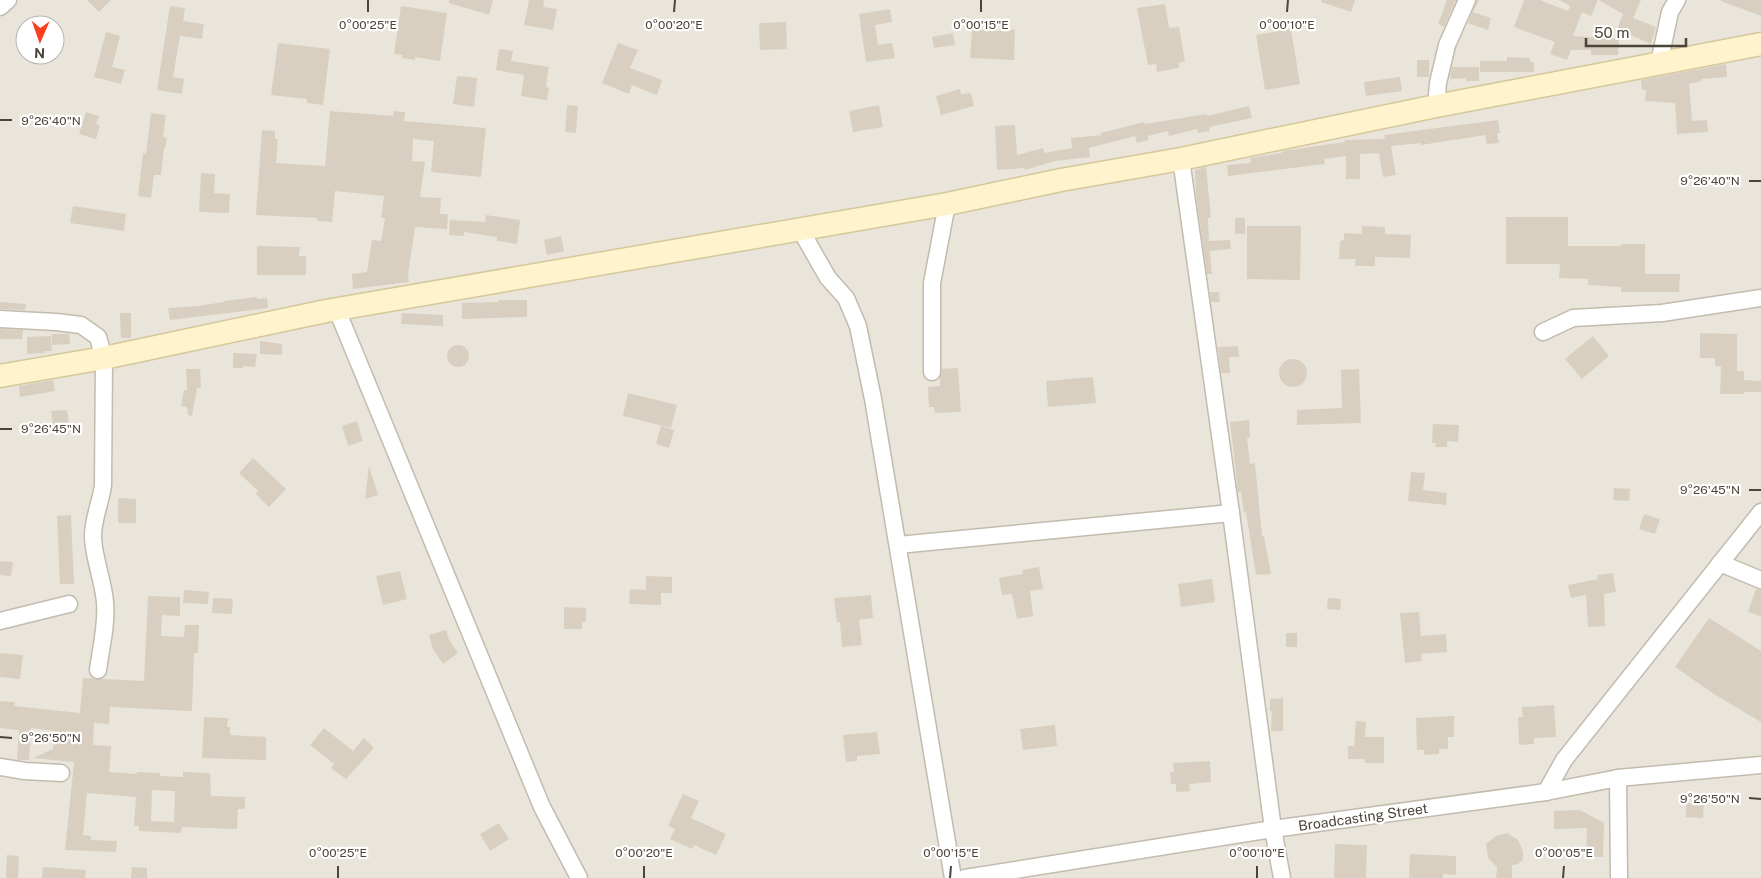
<svg xmlns="http://www.w3.org/2000/svg" width="1761" height="878" font-family="'Public Sans',sans-serif">
  <style>
    .residential { fill: #eae5da; fill-rule: evenodd }
    .building { fill: #d8cfc1; fill-rule: evenodd }
    .lines { fill: none; stroke-linecap: round; stroke-linejoin: round }
    .street-casing { stroke: #c2bbae; stroke-width: 19 }
    .secondary-casing { stroke: #d6c79b; stroke-width: 25 }
    .street { stroke: #fff; stroke-width: 16 }
    .secondary { stroke: #fff3cd; stroke-width: 22 }
    .ticks { fill: none; stroke: #4b4439; stroke-width: 2 }
    .labels { text-anchor: middle; stroke-width: 4.5; stroke-linejoin: round; paint-order: stroke }
    .street-label { font-size: 14px; fill: #4b4439; stroke: #fff }
    .ticks-label { font-size: 12px; text-anchor: middle; fill: #4b4439; stroke: #fff; stroke-width: 4.5; stroke-linejoin: round; paint-order: stroke }
  </style>
  <rect width="100%" height="100%" fill="#f6f3ec"/>
  <path class="residential" d="M0 0H1761V878H0ZM25 25H55V55H25Z"/>
  <g class="building">
    <path d="M87 0H111L99 12Z"/>
    <path d="M449 0H493L489 15 449 3Z"/>
    <path d="M529 0H544L543 7 557 9 553 30 524 25Z"/>
    <path d="M1321 0H1355L1351 12 1321 2Z"/>
    <path d="M1447 0H1456L1444 27 1438 24Z"/>
    <path d="M1477 0H1479L1473 12 1491 18 1488 30 1468 23Z"/>
    <path d="M1524 0H1540L1568 11 1570 6 1559 0H1598L1591 16 1582 12 1573 36 1619 39 1618 55H1591V50H1571L1567 60 1550 54 1555 42 1514 27Z"/>
    <path d="M1599 0H1641L1633 18 1656 27 1651 44 1617 29 1623 14Z"/>
    <path d="M1721 0H1761V16L1721 1Z"/>
    <path d="M1165 4 1169 28 1179 27 1185 61 1179 63V68L1157 72 1156 64 1148 65 1137 8Z"/>
    <path d="M170 6 185 8 183 21 204 24 202 39 180 36 173 77 184 79 182 94 157 90Z"/>
    <path d="M401 6 447 13 440 61 415 57V60L402 58V55L394 54Z"/>
    <path d="M890 9 892 22 875 25 878 45 892 43 895 58 866 62 859 14Z"/>
    <path d="M786 22 787 49 760 50 759 23Z"/>
    <path d="M1000 29 1015 30 1014 60 970 58 972 30 1000 31Z"/>
    <path d="M1291 29 1300 84 1265 90 1256 35Z"/>
    <path d="M106 32 120 36 112 67 125 70 121 84 94 77Z"/>
    <path d="M953 33 955 45 934 48 932 37Z"/>
    <path d="M278 43 330 49 323 105 307 103V99L271 95Z"/>
    <path d="M618 43 638 50 630 68 662 80 657 95 632 85 629 94 602 83Z"/>
    <path d="M499 49 513 51 511 61 549 67 546 85 547 87 549 88 547 100 521 96 524 75 496 70Z"/>
    <path d="M1507 57 1530 58V62H1534V72H1480V61H1507Z"/>
    <rect x="1417" y="60" width="12" height="17"/>
    <path d="M1726 64 1727 77 1701 79 1702 81 1689 84 1692 121 1707 120 1708 132 1677 134 1675 103 1645 101 1646 90H1642L1641 80Z"/>
    <path d="M1452 67H1479V81H1466V78L1450 79Z"/>
    <path d="M457 76 477 78 474 107 453 104Z"/>
    <path d="M1400 77 1402 91 1366 96 1364 82Z"/>
    <path d="M960 89 961 94 971 93 974 106 941 115 936 96Z"/>
    <path d="M567 105 578 106 576 133 565 132Z"/>
    <path d="M879 105 883 127 853 132 849 111Z"/>
    <path d="M1249 106 1252 118 1209 127 1210 131 1198 133 1197 129 1169 136 1168 131 1148 136V140L1137 143 1135 136 1089 148 1090 157 1055 161 1025 170 1024 168 997 170 995 126 1015 125 1017 155 1043 148 1044 153 1072 148 1071 138 1102 135 1101 133 1144 122 1145 124 1207 114V116Z"/>
    <path d="M330 111 393 116 394 111 405 112 404 121 486 128 481 177 431 172 434 141 413 139 412 161 425 162 420 197 441 198 440 214H448L447 229 415 227 408 275 409 282 353 289 352 274 367 272 372 240 381 241 385 218H381L384 196 335 191 332 222 317 221V218L256 215 262 130 275 131V139H278L276 163 325 166Z"/>
    <path d="M86 112 99 116 96 124 100 126 96 139 79 134Z"/>
    <path d="M151 113 166 115 163 137 167 138 165 149 164 148 161 175H154L151 198 138 196 143 153 146 154Z"/>
    <path d="M1498 120 1500 133H1497L1499 143 1487 144 1485 135 1421 145V143L1391 146 1396 175 1383 177 1379 153 1360 154V179H1346V156L1324 159 1325 164 1228 176 1227 165 1251 163 1250 158 1281 153 1283 151 1345 142 1344 140 1385 139 1384 135Z"/>
    <path d="M1206 167 1211 218H1208L1209 241 1230 240 1231 249 1210 251 1212 274H1207L1196 195 1195 170Z"/>
    <path d="M201 173 215 174 214 193 230 194 229 213 199 212Z"/>
    <path d="M73 206 126 214 124 231 70 223Z"/>
    <path d="M486 215 520 220 517 244 497 241V237L464 232V236L449 235 450 220 485 222Z"/>
    <path d="M1506 217H1568V246H1621V244H1645V274H1680L1679 292H1621V287L1588 285V279L1559 278 1560 264H1506Z"/>
    <rect x="1235" y="218" width="10" height="16"/>
    <path d="M1247 226H1301L1300 280 1247 279Z"/>
    <path d="M1362 226 1385 227V234L1411 235 1410 258 1375 257V266H1355L1356 259H1339L1340 241 1344 240V233L1362 234Z"/>
    <path d="M561 236 564 251 547 255 544 240Z"/>
    <path d="M257 246 300 247 299 256H306V275H257Z"/>
    <path d="M1210 292H1219L1220 302H1211Z"/>
    <path d="M257 297V299L267 298 268 308 170 320 168 308 198 306 224 302V301Z"/>
    <path d="M498 300H527V317L462 319V303L498 302Z"/>
    <path d="M0 302 26 304 25 310 0 309Z"/>
    <path d="M120 313H131V338H121Z"/>
    <path d="M402 313 443 315V326L401 324Z"/>
    <path d="M0 329 23 330 22 339H0Z"/>
    <path d="M1700 333 1737 334V371H1744V380L1761 381V392H1744V394H1720L1721 366H1715V358H1700Z"/>
    <path d="M52 334H69L70 344 52 345Z"/>
    <path d="M51 336 52 351H45V353L27 354V337Z"/>
    <path d="M1593 336 1609 356 1582 379 1565 359Z"/>
    <path d="M260 341 282 344V355L260 354Z"/>
    <circle cx="458" cy="356" r="11"/>
    <path d="M1238 346 1239 357H1229L1230 373H1221L1218 347Z"/>
    <path d="M233 353 257 354 255 367 243 366V368H233Z"/>
    <circle cx="1293" cy="373" r="14"/>
    <path d="M958 368 961 412 935 413 934 407H929L928 387 940 386V378L942 369Z"/>
    <path d="M186 369H200L201 388H197L192 416 188 415 187 407 181 406 184 390H187Z"/>
    <path d="M1359 369 1361 423 1297 425V410L1342 408 1341 370Z"/>
    <path d="M1093 377 1096 403 1048 407 1046 381Z"/>
    <path d="M53 380 55 391 20 397 19 386Z"/>
    <path d="M628 393 677 405 671 428 623 416Z"/>
    <path d="M67 410 69 423 53 425 51 411Z"/>
    <path d="M1249 420 1250 437 1247 438 1250 464 1255 463 1262 536H1264L1271 574 1256 575 1246 512 1244 513 1241 492H1238L1230 422Z"/>
    <path d="M357 421 363 441 348 446 342 426Z"/>
    <path d="M1433 424 1459 425 1458 442 1447 441V447H1435L1436 443H1432Z"/>
    <path d="M661 426 674 430 669 448 656 444Z"/>
    <path d="M253 458 286 489 269 507 256 494 258 491 239 473Z"/>
    <path d="M369 466 378 495 365 499Z"/>
    <path d="M1411 472 1425 473 1423 490 1447 493 1446 505 1408 501Z"/>
    <path d="M1614 488 1630 489 1629 501 1613 500Z"/>
    <path d="M118 498 136 499V523H118Z"/>
    <path d="M1644 514 1660 519 1655 534 1639 529Z"/>
    <path d="M71 515 74 584H60L57 516Z"/>
    <path d="M0 561 13 562 11 576 0 575Z"/>
    <path d="M1039 567 1043 589 1030 591 1033 616 1017 619 1012 594 1002 595 999 578 1023 574 1022 570Z"/>
    <path d="M400 571 407 599 383 605 376 576Z"/>
    <path d="M1613 573 1616 592 1604 594 1605 626 1588 627 1586 595 1571 598 1568 585 1598 579 1597 575Z"/>
    <path d="M646 576 672 577V593H661V605L629 604 630 589 646 590Z"/>
    <path d="M1212 579 1215 602 1181 607 1178 584Z"/>
    <path d="M1756 589 1761 590V616L1748 612Z"/>
    <path d="M184 590 209 592 208 604 183 603Z"/>
    <path d="M871 595 873 618 859 620 862 645 842 647 840 622H837L834 598Z"/>
    <path d="M148 596 180 597V616L162 615 161 636 184 637 185 625H199L198 653H194L192 711 110 707 109 724 94 723 93 745 111 746 109 772 137 774V772L160 773V776L183 777V772L210 773 211 796 245 797V809H238L237 829 182 827 181 833 139 831V826H134L136 797 87 793 83 835 91 836V840L117 841 116 852 65 850 74 762 33 758 53 749 55 731 31 728 29 760H17L19 730 0 728V701L15 702 14 706 80 713 83 678 144 681ZM152 790 175 791 174 822 151 821Z"/>
    <path d="M213 598 233 599 232 614 212 613Z"/>
    <path d="M1328 598 1341 599 1340 610 1327 609Z"/>
    <path d="M564 607 586 608V622H582V629H564Z"/>
    <path d="M1419 612 1421 636 1446 634 1447 652 1421 654 1422 661 1405 663 1400 613Z"/>
    <path d="M1709 618 1761 651V722L1714 694 1675 667Z"/>
    <path d="M446 630 449 640 458 653 443 664 433 649 429 635Z"/>
    <rect x="1286" y="633" width="11" height="14"/>
    <path d="M0 653 23 655 20 679 0 677Z"/>
    <path d="M1283 698V731H1271L1272 711H1270V699Z"/>
    <path d="M1554 705 1556 737 1534 738V744L1519 745 1518 717H1523L1522 707Z"/>
    <path d="M1454 716V737H1448V749H1439V754L1424 755V750H1417L1416 718Z"/>
    <path d="M204 717 228 718 227 727H230V735L266 737V760L202 758Z"/>
    <path d="M1356 721 1366 722 1365 737H1384V763H1365V759H1348V746H1354Z"/>
    <path d="M1055 725 1057 746 1023 750 1020 729Z"/>
    <path d="M324 728 353 751 364 738 374 748 346 779 331 768 334 764 310 745Z"/>
    <path d="M877 732 880 754 857 756V761L846 762 843 735Z"/>
    <path d="M1210 761 1211 782 1189 784 1190 791 1176 792V784H1171L1170 772H1174L1173 763Z"/>
    <path d="M683 794 699 801 691 818 726 834 716 855 694 845 692 849 670 839 675 829 668 826Z"/>
    <path d="M1686 803 1704 804 1703 818 1686 817Z"/>
    <path d="M1580 810 1604 823 1603 857H1586L1587 828 1554 829V811Z"/>
    <path d="M499 823 509 839 490 851 480 834Z"/>
    <path d="M1507 833 1518 840 1523 851V860L1518 864 1512 865V878H1496L1497 867 1488 858 1486 844 1496 836Z"/>
    <path d="M1335 844 1367 845 1366 878H1334Z"/>
    <path d="M1410 854 1456 856V875L1443 874V878H1409Z"/>
    <path d="M7 855 19 856 18 878H6Z"/>
    <path d="M43 867 86 870 85 878H42Z"/>
    <path d="M132 867 147 868V878H131Z"/>
  </g>
  <g class="lines">
    <g class="street-casing">
      <g id="street">
        <path d="M0 7 8 0"/>
        <path d="M1659 63 1670 12 1677 0"/>
        <path d="M1436 106 1438 83 1447 45 1467 0"/>
        <path d="M1181 159 1231 513 1273 829 1282 878"/>
        <path d="M800 229 828 278 846 298 858 326 873 399 953 878"/>
        <path d="M337 310 542 807 579 878"/>
        <path d="M0 319 56 322 81 325 98 337 104 358 103 485C101 502 92 521 93 538 94 559 103 580 105 602 107 624 101 648 98 670"/>
        <path d="M1543 332 1573 318 1662 313 1761 298"/>
        <path d="M932 372V283L947 204"/>
        <path d="M898 545 1231 513"/>
        <path d="M1720 563 1761 580"/>
        <path d="M0 621 69 604"/>
        <path d="M0 767 25 771 61 773"/>
        <path d="M1618 778 1619 878"/>
        <path d="M1546 792 1564 760 1761 512"/>
        <path d="M965 878 1273 829 1546 792 1618 778 1761 765"/>
      </g>
    </g>
    <g class="secondary-casing">
      <path id="secondary" d="M0 376 104 358 326 311 947 204 1061 180 1181 159 1436 106 1761 44"/>
    </g>
    <use href="#street" class="street"/>
    <use href="#secondary" class="secondary"/>
  </g>
  <path class="ticks" d="M368 12V0M674 12 675 0M981 12V0M1287 12 1288 0M0 120H12M1749 181H1761M0 429H12M1749 490H1761M0 737 12 738M1749 798 1761 799M338 878V866M644 878V866M950 878 951 866M1257 878V866M1563 878 1564 866"/>
  <g class="labels">
    <g class="street-label">
      <text transform="translate(1363 817) rotate(-8)" y="5">Broadcasting Street</text>
    </g>
  </g>
  <g class="ticks-label">
    <text x="368" y="29">0°00'25"E</text>
    <text x="674" y="29">0°00'20"E</text>
    <text x="981" y="29">0°00'15"E</text>
    <text x="1287" y="29">0°00'10"E</text>
    <text x="51" y="125">9°26'40"N</text>
    <text x="1710" y="185">9°26'40"N</text>
    <text x="51" y="433">9°26'45"N</text>
    <text x="1710" y="494">9°26'45"N</text>
    <text x="51" y="742">9°26'50"N</text>
    <text x="1710" y="803">9°26'50"N</text>
    <text x="338" y="857">0°00'25"E</text>
    <text x="644" y="857">0°00'20"E</text>
    <text x="951" y="857">0°00'15"E</text>
    <text x="1257" y="857">0°00'10"E</text>
    <text x="1564" y="857">0°00'05"E</text>
  </g>
  <g transform="translate(40 40) rotate(182)"><circle r="24" fill="#ffffff" stroke="#b7b4b0"/>
  <path d="M0-4L9 19L0 12L-9 19Z" fill="#fc3f1d"/>
  <text y="-8" font-size="14" font-weight="bold" text-anchor="middle" fill="#4b4439">N</text>
  </g>
  <path d="M1586 38v8h100v-8" fill="none" stroke="#4b4439" stroke-width="2.5"/>
  <text x="1594" y="38" font-size="15" fill="#4b4439" stroke="#ffffff" stroke-width="4" paint-order="stroke">50 m</text>
</svg>
